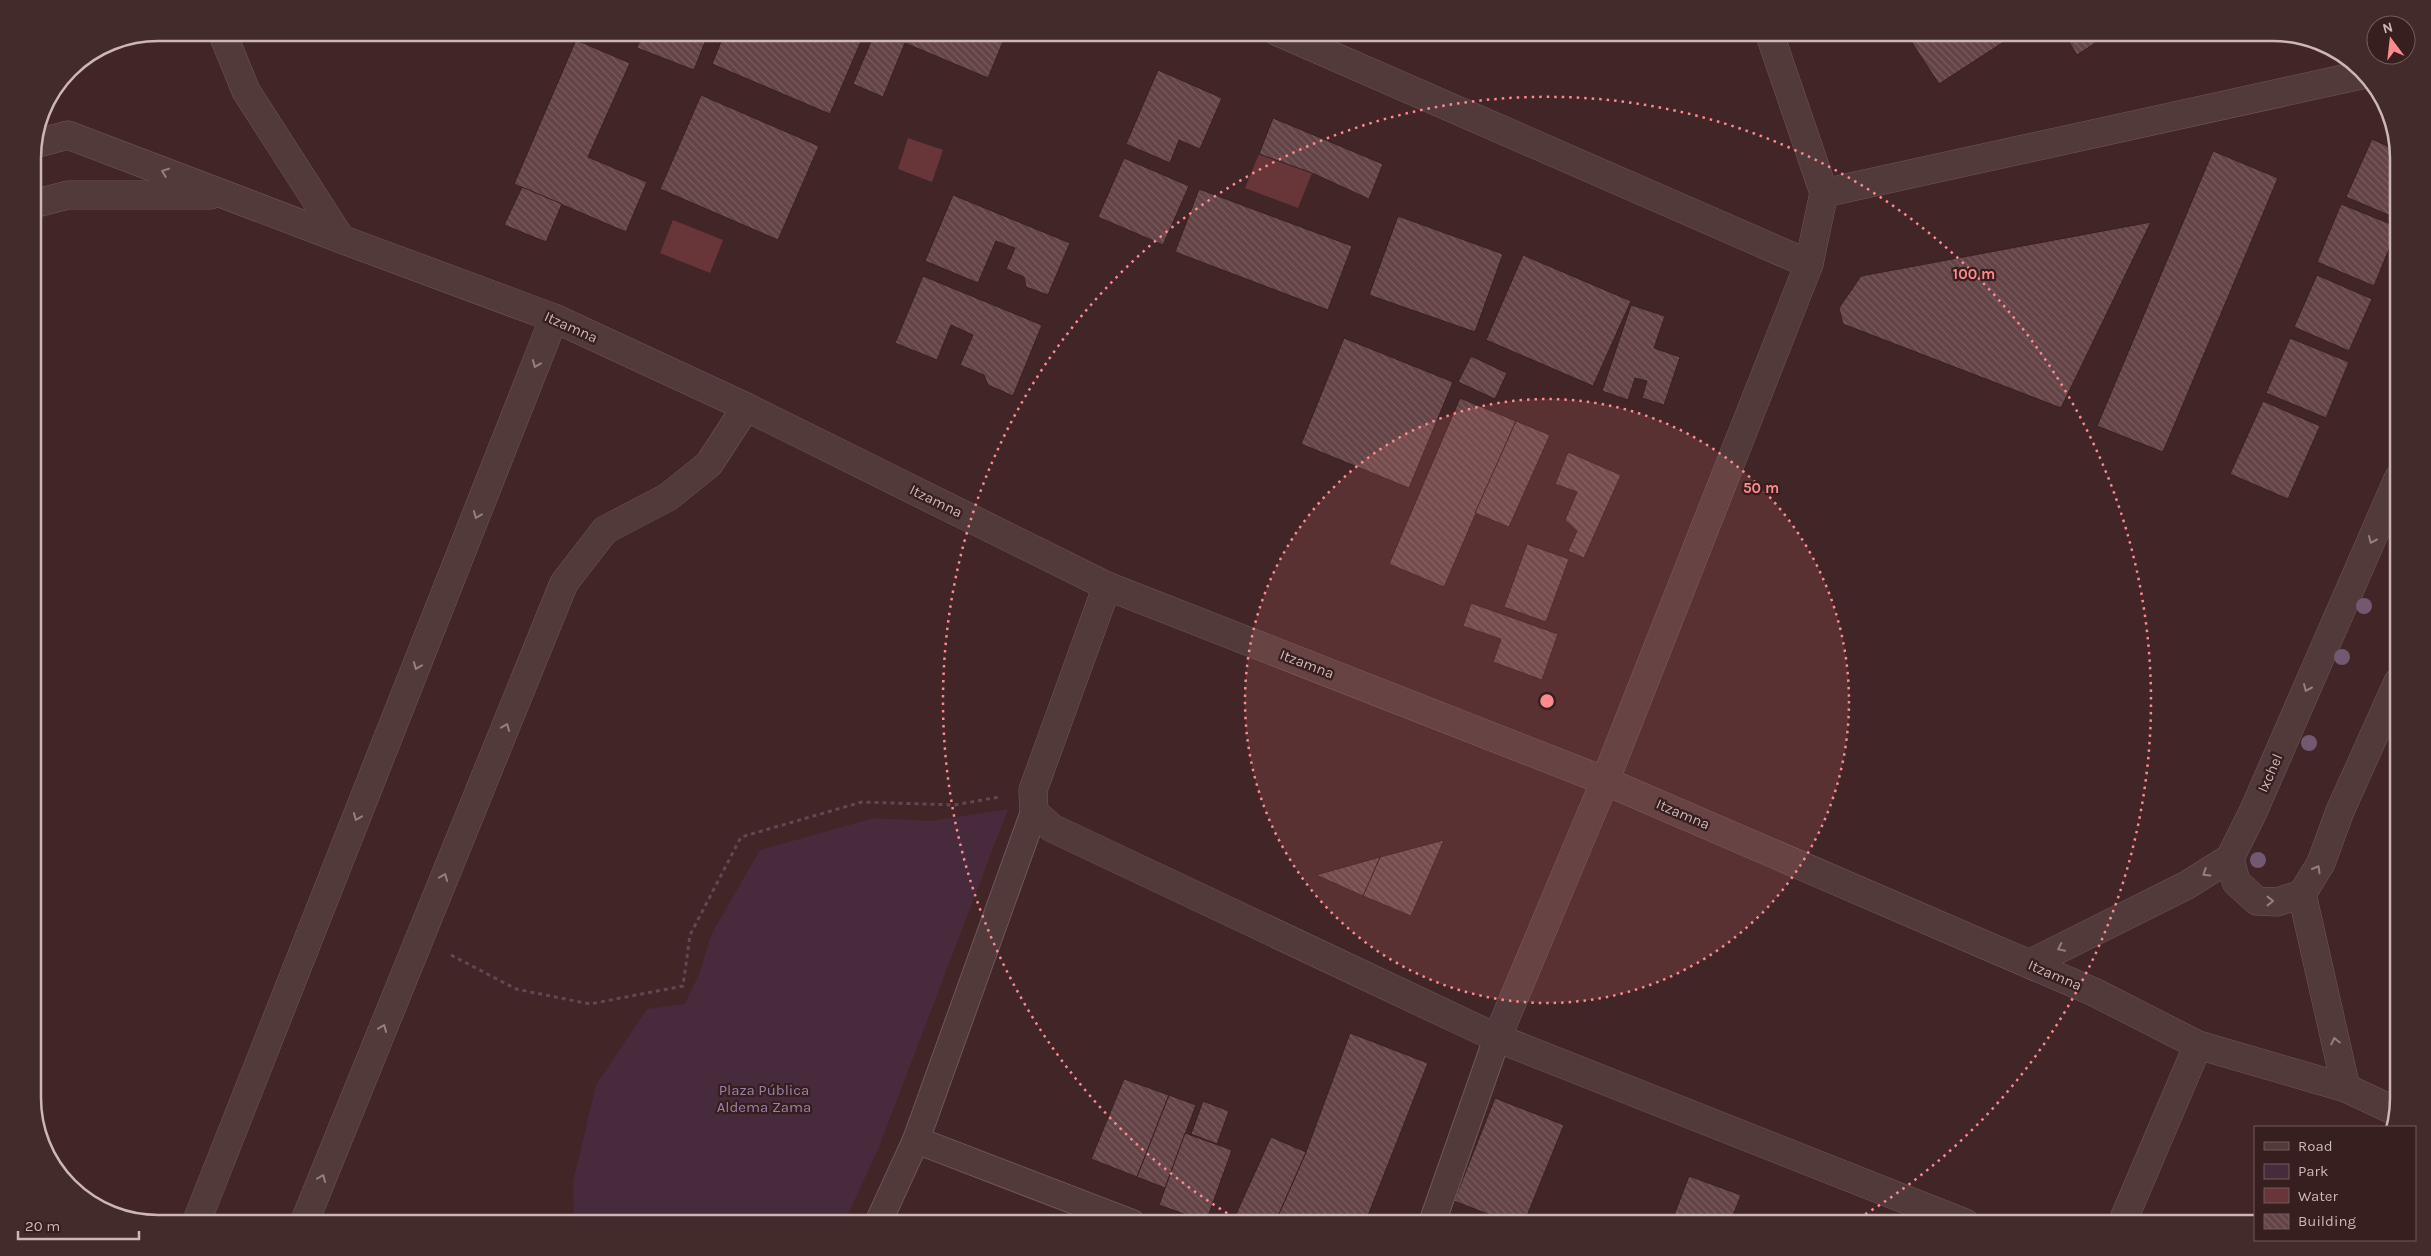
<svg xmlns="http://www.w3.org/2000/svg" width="2431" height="1256" font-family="Karla,sans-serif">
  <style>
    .green { fill: #472b3c }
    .water { fill: #683639 }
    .building { fill: url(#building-back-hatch); stroke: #392021 }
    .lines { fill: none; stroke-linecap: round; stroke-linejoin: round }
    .pedestrian-casing { stroke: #6f5758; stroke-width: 28 }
    .minor-casing { stroke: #6f5758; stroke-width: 29 }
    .tertiary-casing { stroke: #6f5758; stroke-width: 29 }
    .path { stroke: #624755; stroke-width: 3; stroke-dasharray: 4 4; stroke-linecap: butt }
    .pedestrian { stroke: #52393a; stroke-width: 26 }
    .minor { stroke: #52393a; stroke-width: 28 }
    .tertiary { stroke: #52393a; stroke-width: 28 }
    .tree { fill: #735871 }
    .oneway { stroke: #957e7e }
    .ring { fill: none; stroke: #fd8a8d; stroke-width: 2.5; stroke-dasharray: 2.5 5 }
    .labels { text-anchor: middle; stroke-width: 4.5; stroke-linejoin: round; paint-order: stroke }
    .street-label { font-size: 15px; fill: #ccb6b6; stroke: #371e1f }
    .park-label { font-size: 15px; fill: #9b82ad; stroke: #371e1f }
    .rim { fill: none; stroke: #ccb6b6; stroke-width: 2.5 }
    .centre { fill: #fd8a8d; stroke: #371e1f; stroke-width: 2.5 }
    .ring-label { font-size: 15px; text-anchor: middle; font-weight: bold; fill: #fd8a8d; stroke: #371e1f; stroke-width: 4.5; stroke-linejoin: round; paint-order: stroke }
  </style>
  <defs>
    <pattern id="building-back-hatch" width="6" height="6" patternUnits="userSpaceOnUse" patternTransform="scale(1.25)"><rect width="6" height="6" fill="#644346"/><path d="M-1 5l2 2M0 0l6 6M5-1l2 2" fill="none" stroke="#795c5e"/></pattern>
  </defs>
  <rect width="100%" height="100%" fill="#422527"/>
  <path class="green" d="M1008 809 879 1147 844 1223H574L573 1182 596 1085 647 1009 685 1004 700 972 711 935 760 850 874 818 930 821Z"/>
  <g class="water">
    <path d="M908 138 943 150 932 182 898 169Z"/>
    <path d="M1259 154 1312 173 1298 208 1245 188Z"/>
    <path d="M673 220 723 240 710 273 660 253Z"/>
  </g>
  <g class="building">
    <path d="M643 32H709L694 70 637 48Z"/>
    <path d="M725 32H865L830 114 712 64Z"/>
    <path d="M875 32H1007L988 78 905 43 883 97 853 84Z"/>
    <path d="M1905 32H2019L1939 84Z"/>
    <path d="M2063 32H2112L2077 55Z"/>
    <path d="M576 40 630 63 588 157 647 182 626 232 514 184Z"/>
    <path d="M1158 70 1222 98 1200 149 1179 140 1170 163 1126 144Z"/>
    <path d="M701 95 819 146 778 240 660 189Z"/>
    <path d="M1273 118 1383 164 1369 199 1312 173 1259 154Z"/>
    <path d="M2372 139 2398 151V219L2346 197Z"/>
    <path d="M2213 151 2278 178 2163 452 2097 426Z"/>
    <path d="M1124 158 1189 186 1163 245 1098 217Z"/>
    <path d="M522 187 562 204 546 242 504 225Z"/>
    <path d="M1199 189 1352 246 1328 310 1175 252Z"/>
    <path d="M953 195 1070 243 1048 295 1026 287 1024 277 1006 269 1015 248 996 241 978 283 925 261Z"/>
    <path d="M2341 204 2398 227 2374 286 2317 262Z"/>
    <path d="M1398 216 1503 254 1475 332 1369 295Z"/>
    <path d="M2151 222 2061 408 1843 324 1839 308 1861 276Z"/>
    <path d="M1523 255 1631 301 1593 386 1486 340Z"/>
    <path d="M2317 275 2372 299 2349 351 2294 327Z"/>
    <path d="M923 276 1042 325 1013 396 988 385 984 375 960 365 973 335 951 325 937 360 895 343Z"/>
    <path d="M1631 305 1665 316 1654 348 1680 357 1664 405 1642 398 1647 381 1635 378 1628 400 1602 391Z"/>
    <path d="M1344 338 1453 382 1409 488 1301 444Z"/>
    <path d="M2290 338 2349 362 2326 418 2266 393Z"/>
    <path d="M1471 356 1507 373 1495 399 1458 382Z"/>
    <path d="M1460 398 1516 421 1444 587 1389 564Z"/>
    <path d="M2263 401 2320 426 2288 499 2230 474Z"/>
    <path d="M1516 421 1550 435 1509 527 1475 513Z"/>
    <path d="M1568 452 1621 475 1584 558 1568 551 1577 531 1565 520 1577 492 1555 484Z"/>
    <path d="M1527 544 1569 559 1546 622 1504 607Z"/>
    <path d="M1471 603 1558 634 1542 680 1493 662 1501 639 1463 626Z"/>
    <path d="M1444 840 1411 916 1363 896 1380 857Z"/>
    <path d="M1380 857 1363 896 1316 875Z"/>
    <path d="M1350 1033 1428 1063 1365 1223H1275L1306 1152Z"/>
    <path d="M1124 1079 1169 1095 1137 1177 1091 1159Z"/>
    <path d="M1169 1095 1196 1105 1165 1188 1137 1177Z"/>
    <path d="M1495 1098 1564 1125 1524 1223H1511L1454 1201Z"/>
    <path d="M1203 1101 1229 1111 1217 1144 1191 1134Z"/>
    <path d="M1185 1133 1232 1150 1206 1222 1159 1205Z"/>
    <path d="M1271 1137 1306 1152 1275 1223H1232Z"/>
    <path d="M1689 1176 1741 1195 1730 1223H1671Z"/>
  </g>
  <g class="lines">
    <g class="pedestrian-casing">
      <g id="pedestrian">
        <path d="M916 1140 1132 1223"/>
        <path d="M878 1223 916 1140 1034 812"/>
        <path d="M1432 1223 1497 1038"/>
      </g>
    </g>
    <g class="minor-casing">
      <g id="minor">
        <path d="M1278 32 1809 264"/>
        <path d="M35 144 68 135 341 239"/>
        <path d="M1824 193 2361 75"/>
        <path d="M33 204 68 195H210"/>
        <path d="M1107 586 1033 790 1034 812 1052 828 1497 1038 1965 1223"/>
        <path d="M2230 858 2236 882 2257 901 2277 902 2302 894"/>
        <path d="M2029 964 2187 885 2230 858 2253 812 2398 479"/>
        <path d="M1497 1038 1605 781 1809 264 1824 193 1769 32"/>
        <path d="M2346 1088 2302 894 2321 863 2340 811 2398 682"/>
        <path d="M196 1223 554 318"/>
        <path d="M304 1223 564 583 605 530 668 497 709 464 746 407"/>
        <path d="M2122 1223 2198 1045"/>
      </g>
    </g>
    <g class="tertiary-casing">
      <path id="tertiary" d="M222 32 246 91 341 239 554 318 746 407 1107 586 1605 781 2094 992 2198 1045 2346 1088 2395 1111"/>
    </g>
    <path class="path" d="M451 955 516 989 590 1004 683 986 690 935 741 837 862 802 954 805 999 797"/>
    <use href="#pedestrian" class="pedestrian"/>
    <use href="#minor" class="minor"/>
    <use href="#tertiary" class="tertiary"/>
  </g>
  <g class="tree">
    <circle cx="2364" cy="606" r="8"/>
    <circle cx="2342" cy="657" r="8"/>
    <circle cx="2309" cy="743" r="8"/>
    <circle cx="2258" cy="860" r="8"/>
  </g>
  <defs><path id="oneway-chevron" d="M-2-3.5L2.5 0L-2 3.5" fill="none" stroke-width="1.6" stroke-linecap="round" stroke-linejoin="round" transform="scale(1.25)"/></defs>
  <g class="oneway">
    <use href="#oneway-chevron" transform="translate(165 172) rotate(-159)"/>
    <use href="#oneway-chevron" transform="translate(536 364) rotate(112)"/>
    <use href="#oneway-chevron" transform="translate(477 515) rotate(112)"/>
    <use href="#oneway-chevron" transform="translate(2372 540) rotate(114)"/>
    <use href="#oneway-chevron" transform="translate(417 666) rotate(112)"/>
    <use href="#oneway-chevron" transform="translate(2307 688) rotate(114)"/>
    <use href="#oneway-chevron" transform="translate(506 727) rotate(-68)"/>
    <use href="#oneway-chevron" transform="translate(357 817) rotate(112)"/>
    <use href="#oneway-chevron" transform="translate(2317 869) rotate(-60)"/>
    <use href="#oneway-chevron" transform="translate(2206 873) rotate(148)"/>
    <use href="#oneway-chevron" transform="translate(444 877) rotate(-68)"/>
    <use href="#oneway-chevron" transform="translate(2270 901)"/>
    <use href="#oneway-chevron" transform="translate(2061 948) rotate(154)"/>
    <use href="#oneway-chevron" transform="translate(383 1028) rotate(-68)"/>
    <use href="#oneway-chevron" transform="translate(2335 1041) rotate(-103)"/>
    <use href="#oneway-chevron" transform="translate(322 1178) rotate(-68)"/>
  </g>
  <circle cx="1547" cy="701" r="302" fill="#fd8a8d" fill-opacity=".12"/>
  <g class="ring">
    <circle cx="1547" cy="701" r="302"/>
    <path d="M1240 1221A604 604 0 1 1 1854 1221"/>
  </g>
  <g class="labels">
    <g class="street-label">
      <text transform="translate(571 327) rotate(24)" y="5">Itzamna</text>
      <text transform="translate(936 501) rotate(26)" y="5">Itzamna</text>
      <text transform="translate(1307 664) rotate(21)" y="5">Itzamna</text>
      <text transform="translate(2270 773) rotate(-66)" y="5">Ixchel</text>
      <text transform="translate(1683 814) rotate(23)" y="5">Itzamna</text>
      <text transform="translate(2055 975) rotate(23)" y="5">Itzamna</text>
    </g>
    <g class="park-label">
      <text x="764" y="1095">Plaza Pública<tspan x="764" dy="17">Aldema Zama</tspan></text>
    </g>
  </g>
  <path d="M0 0H2431V1256H0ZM158 41H2273A117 117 0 0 1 2390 158V1098A117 117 0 0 1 2273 1215H158A117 117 0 0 1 41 1098V158A117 117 0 0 1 158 41Z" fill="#432a2b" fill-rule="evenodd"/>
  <path class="rim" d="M158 41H2273A117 117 0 0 1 2390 158V1098A117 117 0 0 1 2273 1215H158A117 117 0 0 1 41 1098V158A117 117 0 0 1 158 41Z"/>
  <circle cx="1547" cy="701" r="8" class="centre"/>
  <g class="ring-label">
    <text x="1974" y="279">100 m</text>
    <text x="1761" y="493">50 m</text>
  </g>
  <rect x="2254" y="1126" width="162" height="115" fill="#371e1f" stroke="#735b5b"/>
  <rect x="2264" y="1142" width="25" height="8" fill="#52393a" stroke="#735b5b"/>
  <text x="2298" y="1151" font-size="15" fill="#ccb6b6">Road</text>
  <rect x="2264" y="1164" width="25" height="15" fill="#472b3c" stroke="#735b5b"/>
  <text x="2298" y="1176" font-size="15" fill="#ccb6b6">Park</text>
  <rect x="2264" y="1188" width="25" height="15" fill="#683639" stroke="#735b5b"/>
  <text x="2298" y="1201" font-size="15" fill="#ccb6b6">Water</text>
  <rect x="2264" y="1214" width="25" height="15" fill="url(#building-back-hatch)" stroke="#735b5b"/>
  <text x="2298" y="1226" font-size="15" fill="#ccb6b6">Building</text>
  <g transform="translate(2391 40) rotate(345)"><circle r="24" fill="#371e1f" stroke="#735b5b"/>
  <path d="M0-4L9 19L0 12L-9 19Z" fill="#fd8a8d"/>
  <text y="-8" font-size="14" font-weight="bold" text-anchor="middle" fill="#ccb6b6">N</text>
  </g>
  <path d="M18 1231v8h121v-8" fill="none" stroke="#ccb6b6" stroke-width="2.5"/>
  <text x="25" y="1231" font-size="15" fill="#ccb6b6" stroke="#371e1f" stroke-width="4" paint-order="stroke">20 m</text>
</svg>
